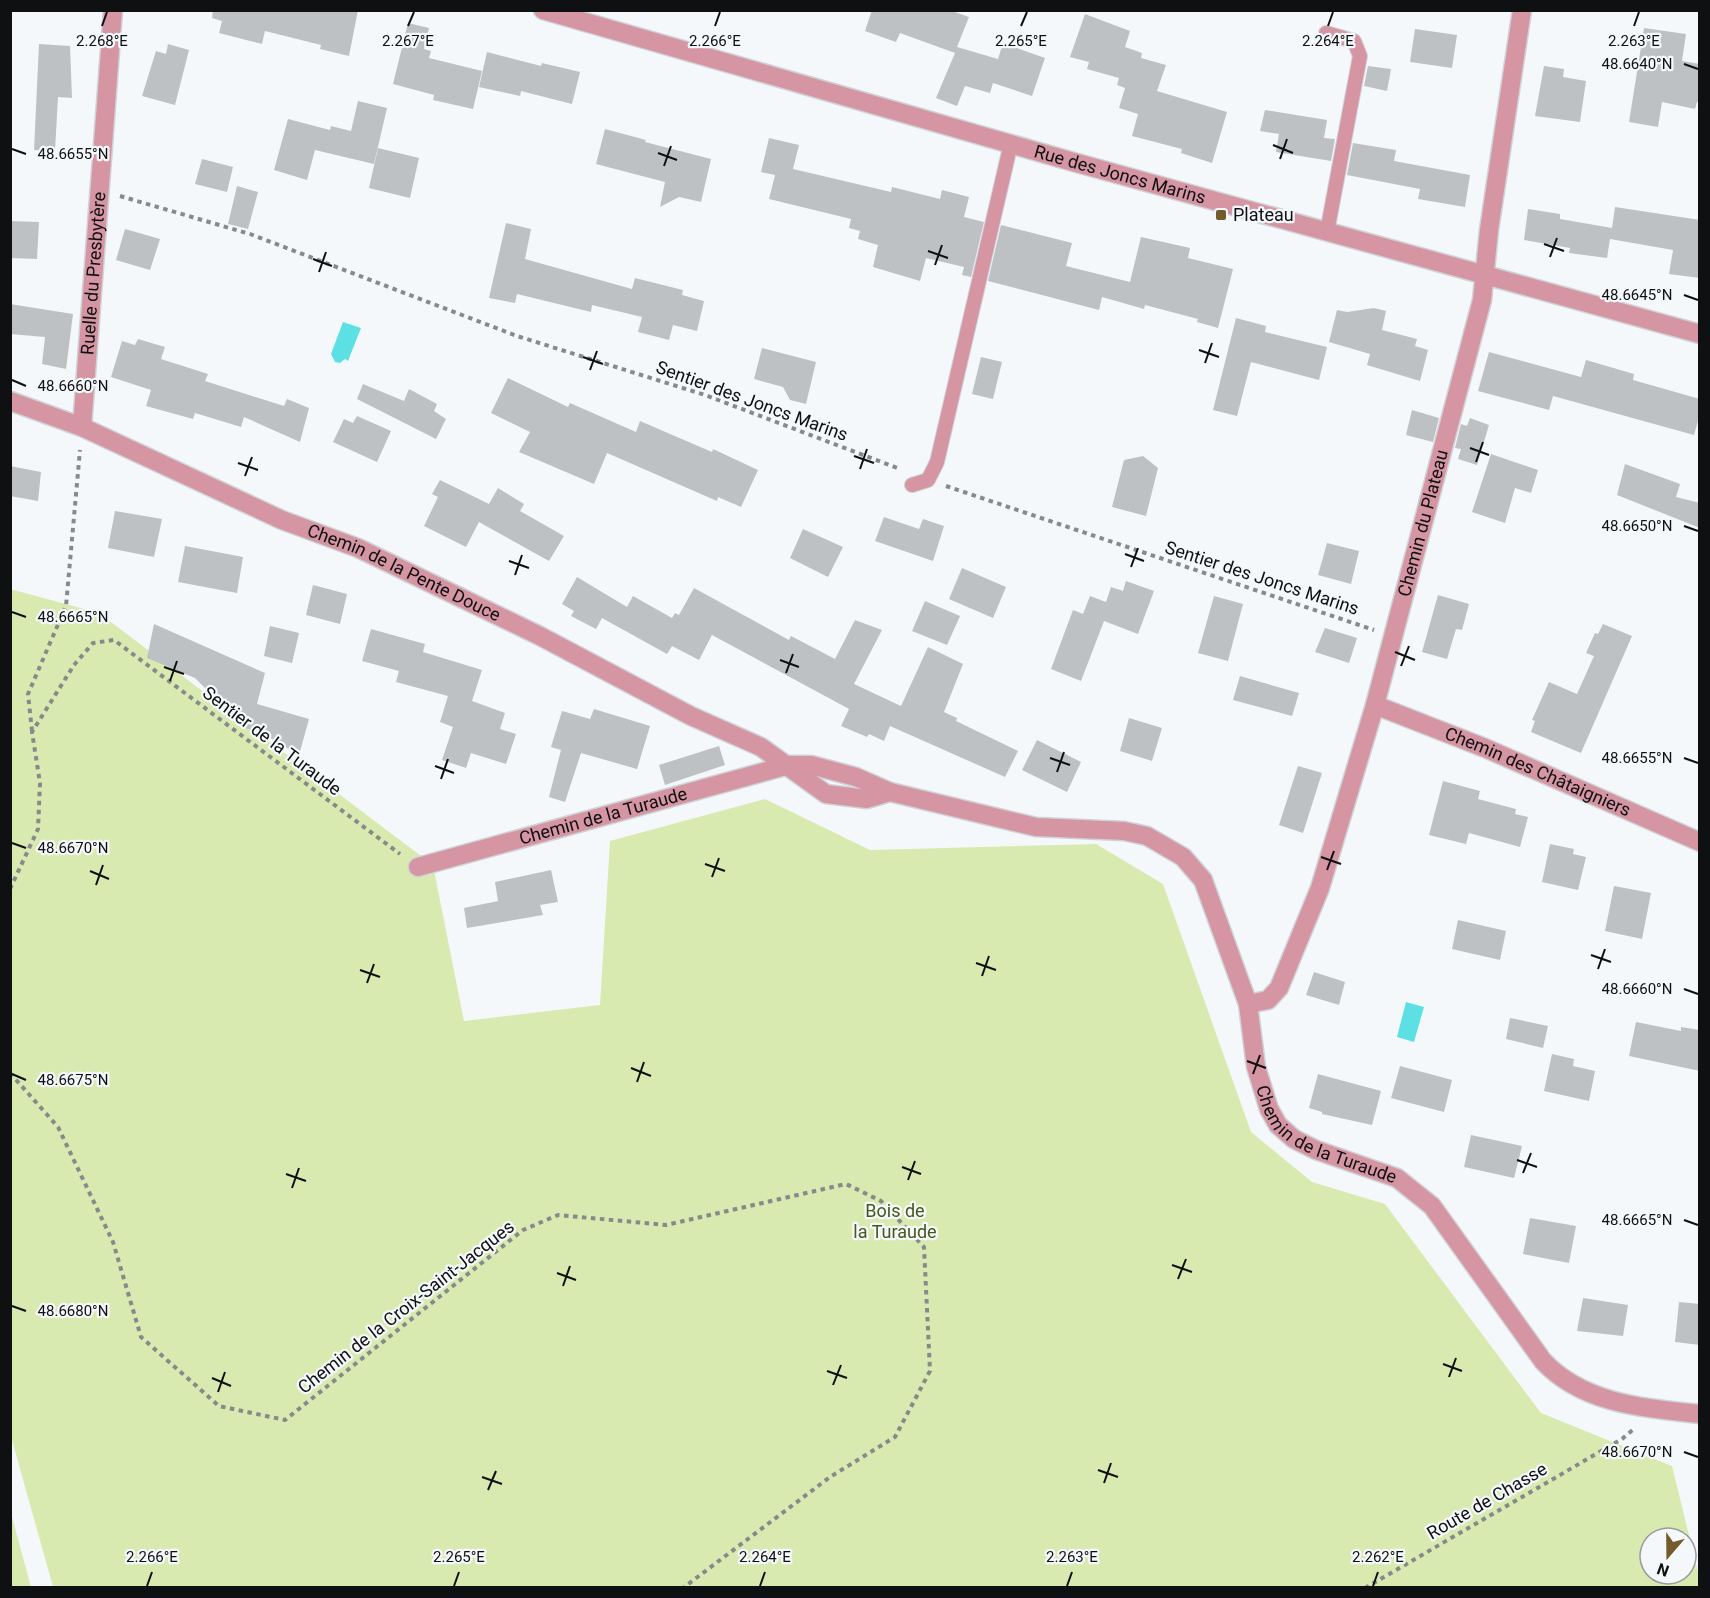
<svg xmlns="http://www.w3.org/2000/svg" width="1710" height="1598" font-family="Roboto,sans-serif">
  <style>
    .green { fill: #d8eab0; fill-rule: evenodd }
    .water { fill: #5de0e3 }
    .building { fill: #bec1c4 }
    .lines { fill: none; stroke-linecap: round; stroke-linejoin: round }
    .lane-casing { stroke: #d0d3d6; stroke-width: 16 }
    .street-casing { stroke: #d0d3d6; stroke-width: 21 }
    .path { stroke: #87898b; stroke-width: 4; stroke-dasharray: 4.5 4.5; stroke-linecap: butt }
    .lane { stroke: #d595a3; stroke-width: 14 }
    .street { stroke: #d595a3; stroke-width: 18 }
    .ticks { fill: none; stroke: #0f1011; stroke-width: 2 }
    .poi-dot { fill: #745b2c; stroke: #f5f8fb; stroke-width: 2 }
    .labels { text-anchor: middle; stroke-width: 4.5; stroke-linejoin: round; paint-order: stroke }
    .street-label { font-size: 18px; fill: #0f1011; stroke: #f5f8fb }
    .poi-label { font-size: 18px; fill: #0f1011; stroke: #f5f8fb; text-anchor: start }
    .park-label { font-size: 18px; fill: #47571a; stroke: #f5f8fb }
    .ticks-label { font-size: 15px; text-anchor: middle; fill: #0f1011; stroke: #f5f8fb; stroke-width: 4.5; stroke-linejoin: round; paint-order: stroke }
  </style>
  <rect width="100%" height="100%" fill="#f5f8fb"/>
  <g class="green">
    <path d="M10 589 99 613 433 865 464 1021 600 1005 610 841 765 799 870 850 1096 844 1163 884 1251 1132 1312 1182 1385 1204 1541 1413 1672 1466 1699 1576V1587H53L10 1433ZM1650 1538H1686V1574H1650Z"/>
    <path d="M11 1513 31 1587H11Z"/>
  </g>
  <g class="water">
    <path d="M343 322 361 328 348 361 345 359 340 363 335 362 331 354Z"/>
    <path d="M1406 1002 1424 1007 1414 1042 1397 1037Z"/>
  </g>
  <g class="building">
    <path d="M213 10H358L349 56 320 49 321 45 265 31 262 44 219 33 222 21 212 18Z"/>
    <path d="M872 10H949L969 17 957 47 998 59 1003 43 1045 58 1032 96 993 83 990 93 965 86 957 106 936 98 955 53 900 33 896 42 865 31Z"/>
    <path d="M1085 14 1130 31 1125 47 1142 53 1141 58 1166 65 1157 91 1227 112 1212 163 1181 153 1182 149 1132 136 1138 114 1119 108 1125 88 1117 85 1119 78 1087 69 1089 62 1070 57Z"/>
    <path d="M408 23 429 28 424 49 431 51 429 58 482 71 473 109 433 100 434 95 393 84Z"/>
    <path d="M1644 28 1686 34 1682 61 1700 64V102H1697L1695 109 1662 102 1658 127 1629 122Z"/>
    <path d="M1415 29 1457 35 1452 68 1410 62Z"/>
    <path d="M39 44 70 46 72 98 58 97 55 151 34 150Z"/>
    <path d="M168 44 189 50 175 105 142 96 156 51 166 54Z"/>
    <path d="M487 52 541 66 542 63 580 72 572 104 521 91 520 96 479 87Z"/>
    <path d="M1368 66 1391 69 1387 91 1364 86Z"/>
    <path d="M1544 66 1564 69 1563 77 1586 81 1580 122 1535 116Z"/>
    <path d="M358 101 387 108 374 164 315 150 307 180 274 170 288 119 330 130 331 126 351 131Z"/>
    <path d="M1265 110 1327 120 1324 138 1335 139 1331 161 1276 152 1279 134 1260 131Z"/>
    <path d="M605 129 646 140 645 142 711 159 701 202 679 197 660 207 665 182 596 164Z"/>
    <path d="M769 138 799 145 793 169 891 192 892 187 940 199 942 190 969 197 964 217 984 222 971 277 962 275 964 267 926 258 920 281 873 267 878 245 858 239 860 231 849 228 851 219 769 199 775 175 761 172Z"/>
    <path d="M1353 143 1396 150 1394 161 1470 175 1465 207 1418 199 1420 189 1347 175Z"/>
    <path d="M378 148 419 158 410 198 369 188Z"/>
    <path d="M202 159 233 167 227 192 195 184Z"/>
    <path d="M237 186 258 192 248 229 228 224Z"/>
    <path d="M1615 207 1700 220V278L1669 274 1673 250 1610 239 1607 258 1569 253 1570 248 1524 240 1528 209 1560 214V219L1612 228Z"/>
    <path d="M10 221 39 222 37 259 10 258Z"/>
    <path d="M506 223 531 229 525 259 632 289 635 278 683 290 682 295 704 301 697 331 673 325 669 340 638 332 642 317 592 305 591 312 517 294 515 303 489 298Z"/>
    <path d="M1001 225 1072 243 1066 266 1130 282 1141 237 1190 248 1188 258 1233 269 1218 328 1197 322 1198 319 1145 305 1144 309 1102 297 1099 310 988 281Z"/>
    <path d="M125 229 160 239 150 270 116 260Z"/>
    <path d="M10 304 73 314 66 369 42 364 45 337 10 334Z"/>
    <path d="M1374 308 1386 311 1382 330 1417 339 1415 346 1428 350 1420 381 1367 365 1370 354 1329 342 1337 310 1347 312Z"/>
    <path d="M1236 318 1266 326 1265 332 1327 347 1319 380 1251 362 1237 416 1213 410Z"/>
    <path d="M138 339 165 347 161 359 208 374 205 381 284 406 287 399 309 408 300 442 244 417 241 427 195 413 193 419 146 406 151 390 111 377 122 341 135 345Z"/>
    <path d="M762 348 816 362 806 404 790 400 783 387 754 379Z"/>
    <path d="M1489 352 1581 377 1586 360 1634 374 1633 380 1700 399V414L1694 435 1553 396 1549 410 1478 391Z"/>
    <path d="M981 357 1002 362 993 399 972 394Z"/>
    <path d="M508 378 568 407 570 403 636 432 640 421 712 452 713 449 758 470 741 507 718 497 717 501 607 453 594 484 519 452 530 432 491 413Z"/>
    <path d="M363 384 404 401 409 389 437 404 434 411 446 419 436 439 357 399Z"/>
    <path d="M1412 410 1439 418 1433 442 1406 435Z"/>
    <path d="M357 416 391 431 377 462 333 442 344 419 353 423Z"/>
    <path d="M1470 418 1489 425 1477 465 1458 459 1461 449 1455 448 1461 424 1467 426Z"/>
    <path d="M1491 454 1538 470 1531 493 1515 488 1505 523 1472 512Z"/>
    <path d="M1143 456 1158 468 1146 516 1112 507 1124 460Z"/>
    <path d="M1625 464 1680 484 1676 497 1700 503V528L1617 495Z"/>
    <path d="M10 466 41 472 38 501 10 496Z"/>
    <path d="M440 480 489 504 498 488 524 504 520 511 564 536 549 561 479 522 466 547 424 526 438 497 432 494Z"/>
    <path d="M115 511 162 519 154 557 108 548Z"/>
    <path d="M884 517 919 529 923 519 944 526 933 561 875 541Z"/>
    <path d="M803 529 843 547 828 577 790 558Z"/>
    <path d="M1327 543 1359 551 1351 584 1318 575Z"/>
    <path d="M185 546 243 557 237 593 178 582Z"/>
    <path d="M962 568 1006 587 993 618 949 599Z"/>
    <path d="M577 577 627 607 633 596 672 618 675 613 679 615 694 588 789 640 791 636 835 659 855 620 882 630 854 684 901 706 928 647 963 664 944 712 957 718 956 721 1018 751 1005 777 890 726 884 741 869 734 867 737 841 726 849 709 712 635 699 660 672 646 667 654 602 618 596 629 571 616 574 611 562 604Z"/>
    <path d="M1126 581 1154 591 1138 634 1104 621 1081 681 1051 669 1073 610 1083 614 1090 596 1106 602 1111 587 1123 591Z"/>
    <path d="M313 585 347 594 340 624 306 615Z"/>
    <path d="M1438 595 1469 604 1462 630 1456 629 1447 659 1422 652Z"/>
    <path d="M1214 596 1243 604 1228 661 1198 653Z"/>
    <path d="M925 601 960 616 947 645 912 631Z"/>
    <path d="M154 624 265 673 257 704 309 719 299 755 260 732 245 728 195 678 147 658Z"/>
    <path d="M1603 624 1632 636 1581 753 1531 732 1535 721 1532 720 1549 682 1577 694 1594 656 1586 653 1595 633 1598 634Z"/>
    <path d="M270 626 299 633 292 663 264 656Z"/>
    <path d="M1325 628 1357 638 1349 663 1315 652Z"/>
    <path d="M371 629 425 644 423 652 482 670 472 701 505 713 500 729 516 734 506 764 471 753 466 768 442 760 453 727 440 722 448 696 396 682 399 671 362 661Z"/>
    <path d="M1240 676 1299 693 1292 716 1233 700Z"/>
    <path d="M594 709 650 726 637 769 581 753 565 802 549 797 561 750 551 747 562 711 590 719Z"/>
    <path d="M1129 718 1162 728 1152 761 1120 751Z"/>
    <path d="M1037 740 1081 762 1067 792 1022 770Z"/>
    <path d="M719 746 725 765 665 785 659 765Z"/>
    <path d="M1298 766 1322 773 1303 833 1279 825Z"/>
    <path d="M1443 781 1480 791 1478 799 1516 809 1515 814 1528 817 1520 847 1469 833 1466 844 1429 835Z"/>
    <path d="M1550 844 1574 849 1573 854 1586 857 1578 890 1542 882Z"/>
    <path d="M551 870 558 902 540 905 543 915 467 928 464 908 498 901 495 882Z"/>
    <path d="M1614 886 1651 893 1642 939 1605 931Z"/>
    <path d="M1458 920 1506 931 1500 960 1452 949Z"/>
    <path d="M1314 972 1345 982 1339 1005 1306 995Z"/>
    <path d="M1510 1018 1548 1026 1543 1048 1506 1039Z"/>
    <path d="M1636 1022 1681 1031V1027L1700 1030V1071L1629 1056Z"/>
    <path d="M1552 1054 1574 1059 1573 1066 1595 1071 1589 1101 1544 1091Z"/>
    <path d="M1400 1066 1452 1080 1444 1112 1391 1098Z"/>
    <path d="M1318 1074 1381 1091 1372 1125 1322 1114V1112L1309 1108Z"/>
    <path d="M1471 1135 1522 1146 1514 1178 1464 1167Z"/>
    <path d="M1530 1218 1576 1226 1569 1263 1523 1254Z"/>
    <path d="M1583 1298 1628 1305 1623 1336 1577 1331Z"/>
    <path d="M1679 1302 1700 1304V1345L1675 1342Z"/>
  </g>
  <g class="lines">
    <g class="lane-casing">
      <g id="lane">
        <path d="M1326 33 1354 41 1360 56 1327 232"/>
        <path d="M912 485 928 480 937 462 1011 143"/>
      </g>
    </g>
    <g class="street-casing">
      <g id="street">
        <path id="s1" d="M543 10 1077 163 1700 334"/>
        <path id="s2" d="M10 401 82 427 282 520 358 548 540 636 691 716 761 747 826 794 867 799 890 792"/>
        <path id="s3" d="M82 427 113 10"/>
        <path id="s4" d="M1375 705 1485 748 1700 842"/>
        <path id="s5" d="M418 867 789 765H811L856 777 890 792 1036 827 1124 831 1147 836 1183 857 1203 880 1248 1004 1256 1067 1269 1109 1278 1125 1294 1139 1316 1150 1397 1178 1432 1206 1543 1361C1583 1404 1644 1408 1700 1414"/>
        <path id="s6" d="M1248 1004 1268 1000 1279 988 1320 888 1375 705 1482 300 1489 230 1522 10"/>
      </g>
    </g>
    <g class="path">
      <path d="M120 196 250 234 517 336 705 395 900 469"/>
      <path d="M946 486 1374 630"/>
      <path d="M32 731 28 694 66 606 80 450"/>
      <path d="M10 889 38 829 40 783 32 732 74 665 93 643 114 640 400 854"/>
      <path d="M10 1073 58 1127 113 1242 141 1337 219 1406 285 1420 523 1230 558 1215 666 1225 846 1184 881 1201 924 1247 930 1371 895 1437 830 1477 683 1588"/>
      <path d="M1365 1588 1622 1439 1635 1428"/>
    </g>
    <use href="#lane" class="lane"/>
    <use href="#street" class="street"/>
  </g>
  <path class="ticks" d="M102 26 107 12M408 26 414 12M715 26 720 12M1021 26 1027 12M1328 26 1333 12M1634 26 1639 12M1684 64 1698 69M1273 145 1293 153M12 149 26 154M658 153 677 160M1280 159 1287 139M664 166 671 146M1544 244 1564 251M928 251 948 258M1550 257 1557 238M313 259 332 266M935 265 942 245M319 272 326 252M1684 295 1698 300M1199 350 1219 357M583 357 603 364M1205 363 1212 343M590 370 597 351M12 380 26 386M1470 448 1489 455M854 456 874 463M1476 462 1483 442M238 463 258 470M860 469 867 449M245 476 252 457M1684 526 1698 531M1125 554 1144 561M509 561 529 568M1131 567 1138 548M515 575 522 555M12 612 26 617M1395 652 1415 660M780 660 799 667M1401 666 1409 646M164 667 184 674M786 673 793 654M170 681 177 661M1050 758 1070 765M1684 758 1698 763M435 766 454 773M1057 772 1064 752M441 779 448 759M12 843 26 848M1321 857 1341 864M705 864 725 871M1327 870 1334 851M90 871 109 879M712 877 719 858M96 885 103 865M1591 955 1611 962M976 963 996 970M1598 969 1605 949M360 970 380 977M982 976 989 956M367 983 374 964M1684 989 1698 994M1247 1061 1266 1068M631 1068 651 1076M12 1074 26 1080M1253 1074 1260 1055M637 1082 644 1062M1517 1160 1537 1167M902 1167 921 1174M1523 1173 1531 1153M286 1174 306 1181M908 1180 915 1161M292 1188 299 1168M1684 1220 1698 1225M1172 1265 1192 1272M557 1273 576 1280M1178 1279 1186 1259M563 1286 570 1266M12 1306 26 1311M1443 1364 1462 1371M827 1371 847 1378M1449 1377 1456 1358M212 1378 231 1386M833 1385 841 1365M218 1392 225 1372M1684 1452 1698 1457M1098 1470 1118 1477M482 1477 502 1484M1104 1483 1111 1463M488 1490 496 1471M147 1586 152 1572M454 1586 459 1572M760 1586 765 1572M1067 1586 1072 1572M1373 1586 1378 1572"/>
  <rect class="poi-dot" x="1215" y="209" width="12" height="12" rx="3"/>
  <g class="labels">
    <g class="street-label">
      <text dy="6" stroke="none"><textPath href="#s1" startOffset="600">Rue des Joncs Marins</textPath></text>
      <text dy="6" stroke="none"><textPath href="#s3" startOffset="154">Ruelle du Presbytère</textPath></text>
      <text transform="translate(752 401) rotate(20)" y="6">Sentier des Joncs Marins</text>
      <text dy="6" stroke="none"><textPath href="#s6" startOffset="524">Chemin du Plateau</textPath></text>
      <text dy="6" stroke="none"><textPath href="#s2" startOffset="430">Chemin de la Pente Douce</textPath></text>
      <text transform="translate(1262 578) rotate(18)" y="6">Sentier des Joncs Marins</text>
      <text transform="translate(272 741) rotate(37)" y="6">Sentier de la Turaude</text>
      <text dy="6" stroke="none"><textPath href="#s4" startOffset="176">Chemin des Châtaigniers</textPath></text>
      <text dy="6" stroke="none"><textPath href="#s5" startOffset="192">Chemin de la Turaude</textPath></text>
      <text dy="6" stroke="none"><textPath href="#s5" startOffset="1126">Chemin de la Turaude</textPath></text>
      <text transform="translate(406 1307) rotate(-38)" y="6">Chemin de la Croix-Saint-Jacques</text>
      <text transform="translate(1487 1501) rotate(-30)" y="6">Route de Chasse</text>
    </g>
    <g class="poi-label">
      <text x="1233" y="221">Plateau</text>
    </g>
    <g class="park-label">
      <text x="895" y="1217">Bois de<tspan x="895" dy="21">la Turaude</tspan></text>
    </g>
  </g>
  <g class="ticks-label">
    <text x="408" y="46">2.267°E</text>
    <text x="102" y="46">2.268°E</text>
    <text x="715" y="46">2.266°E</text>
    <text x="1021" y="46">2.265°E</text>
    <text x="1328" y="46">2.264°E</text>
    <text x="1634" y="46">2.263°E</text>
    <text x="1637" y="69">48.6640°N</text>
    <text x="73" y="159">48.6655°N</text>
    <text x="1637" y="300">48.6645°N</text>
    <text x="73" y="391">48.6660°N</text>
    <text x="1637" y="531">48.6650°N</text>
    <text x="73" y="622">48.6665°N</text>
    <text x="1637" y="763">48.6655°N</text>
    <text x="73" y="853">48.6670°N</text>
    <text x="1637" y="994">48.6660°N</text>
    <text x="73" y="1085">48.6675°N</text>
    <text x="1637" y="1225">48.6665°N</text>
    <text x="73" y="1316">48.6680°N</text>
    <text x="1637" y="1457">48.6670°N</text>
    <text x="152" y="1562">2.266°E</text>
    <text x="459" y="1562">2.265°E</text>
    <text x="765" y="1562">2.264°E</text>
    <text x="1072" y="1562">2.263°E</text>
    <text x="1378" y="1562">2.262°E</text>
  </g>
  <rect width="1710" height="1598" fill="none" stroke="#0f1011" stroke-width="24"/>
  <g transform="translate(1668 1556) rotate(200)"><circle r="28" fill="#f5f8fb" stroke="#999b9d" stroke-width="1.5"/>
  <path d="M0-4.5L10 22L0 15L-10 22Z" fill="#745b2c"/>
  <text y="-9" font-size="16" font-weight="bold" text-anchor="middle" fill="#0f1011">N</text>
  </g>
</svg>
